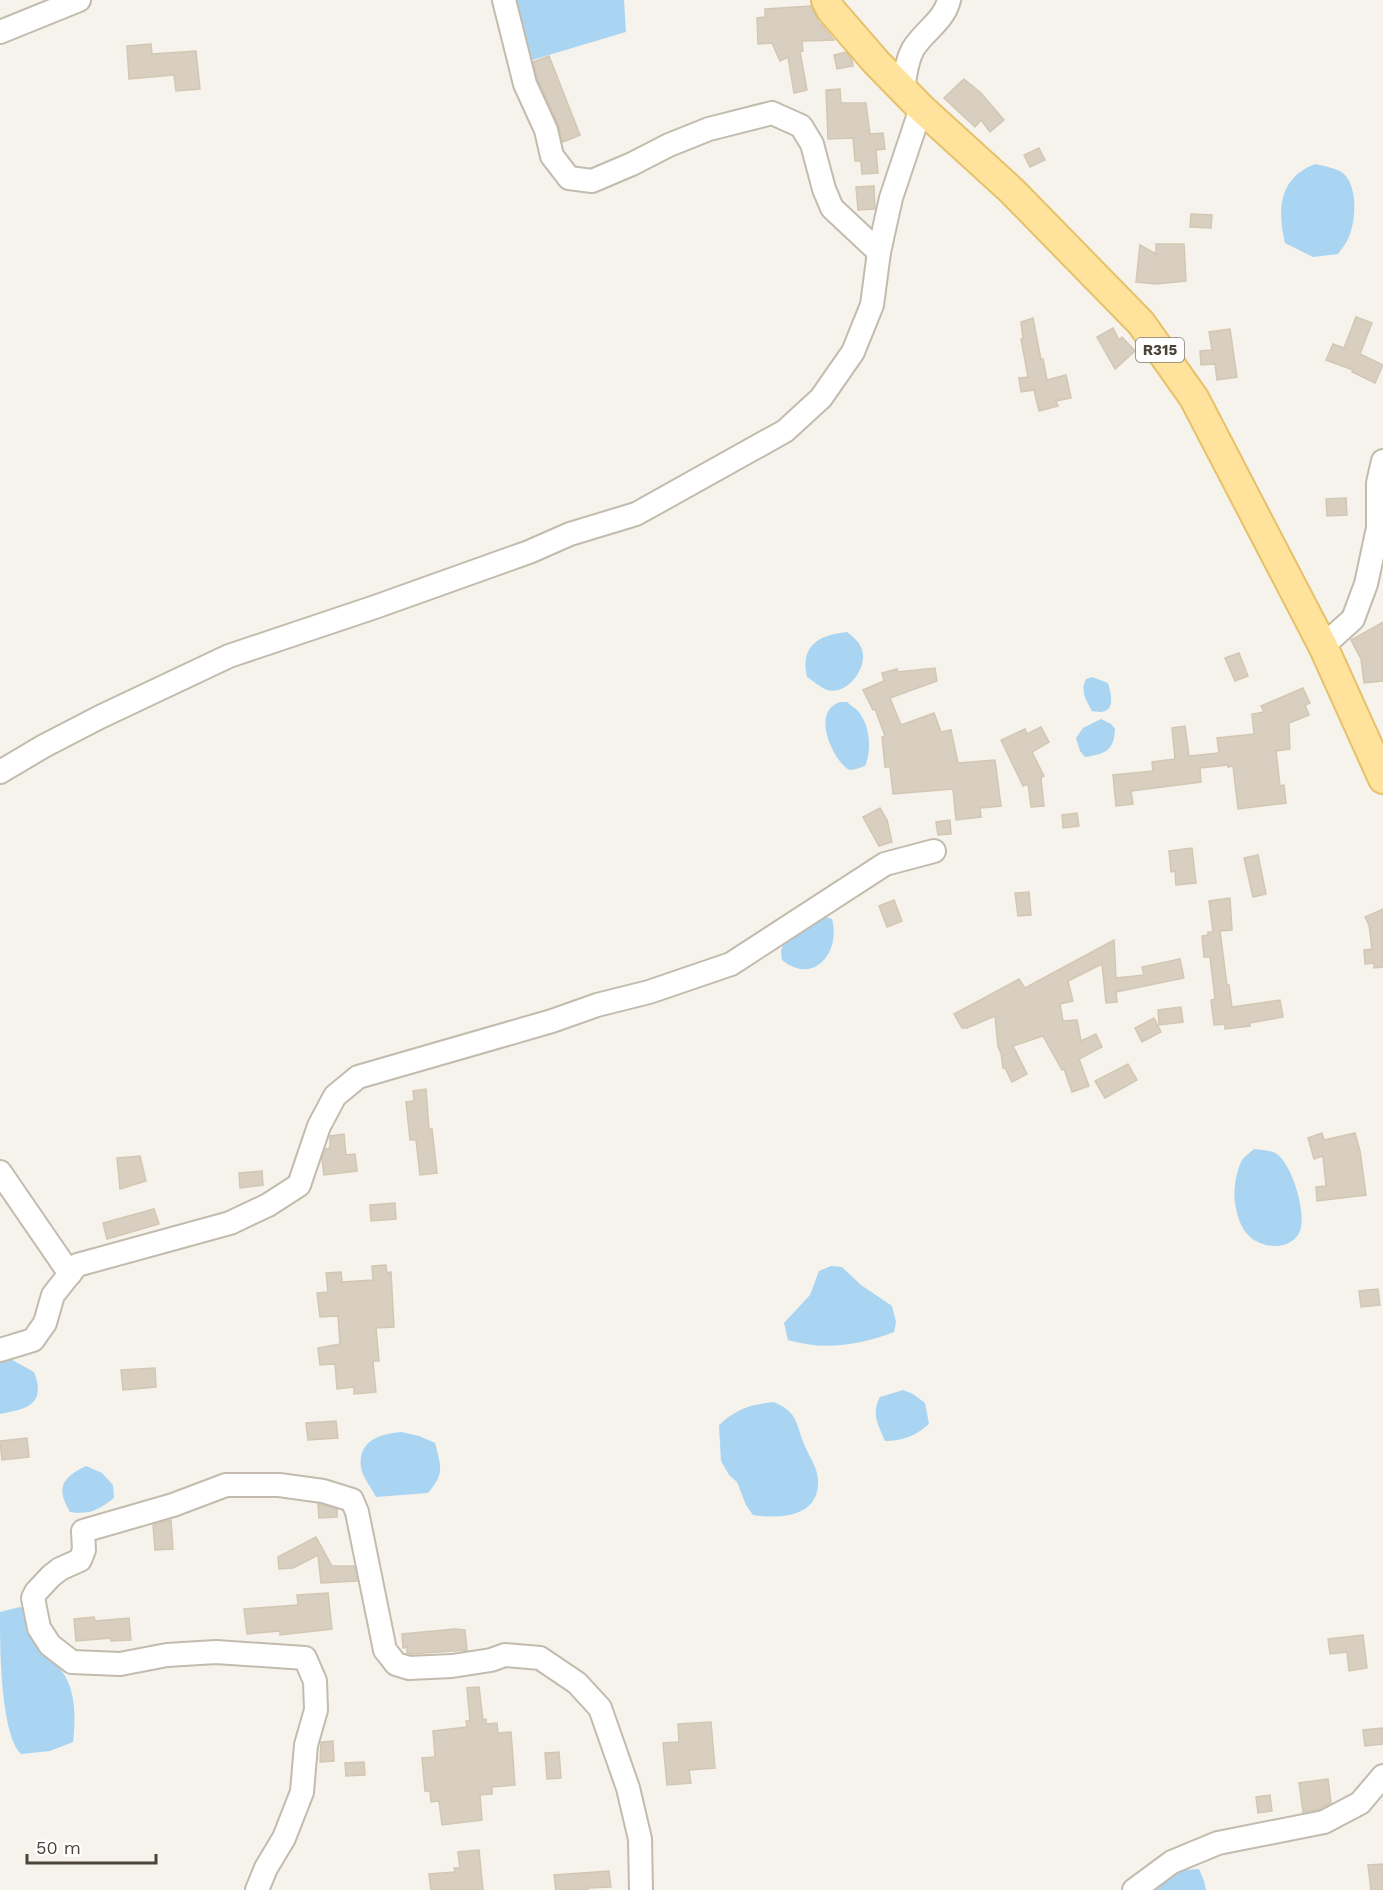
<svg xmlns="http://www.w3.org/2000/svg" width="1383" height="1890" font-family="'Work Sans',sans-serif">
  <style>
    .water { fill: #a9d4f2 }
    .building { fill: #d8cfc1; stroke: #d3c7b4; stroke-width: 1.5 }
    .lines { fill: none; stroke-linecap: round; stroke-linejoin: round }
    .minor-casing { stroke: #c2bbae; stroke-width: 26 }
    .major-casing { stroke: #e6c16a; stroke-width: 32 }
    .minor { stroke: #fff; stroke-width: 22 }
    .major { stroke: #ffe39c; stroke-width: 28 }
    .labels { text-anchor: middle; stroke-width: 4.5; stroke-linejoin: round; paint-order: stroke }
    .shield { fill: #fff; stroke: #817c74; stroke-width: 1.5 }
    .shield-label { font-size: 15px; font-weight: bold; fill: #4b4439 }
  </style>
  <rect width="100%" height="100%" fill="#f6f3ec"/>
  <g class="water">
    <path d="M517 0H624L626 32 532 60Z"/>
    <path d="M1315 164C1324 166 1338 168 1345 175 1358 189 1356 222 1348 239 1346 244 1341 249 1338 254L1313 257 1285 243C1277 209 1279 178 1315 164Z"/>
    <path d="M847 632C853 637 860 642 862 650 868 668 847 696 827 690 820 687 813 681 807 677 800 645 819 635 847 632Z"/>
    <path d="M1092 677 1108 683C1113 700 1115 716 1092 711 1086 700 1080 691 1086 679Z"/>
    <path d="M840 702H847C850 705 855 708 858 711 870 725 872 750 865 766 861 767 855 770 851 770 839 770 807 713 840 702Z"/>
    <path d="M1101 719 1111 724 1115 729C1114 750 1106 754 1085 757L1080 751 1076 738 1083 728Z"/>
    <path d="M823 916 832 919C841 952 814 986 782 960L781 951 786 936Z"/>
    <path d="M1254 1149C1260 1150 1267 1150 1273 1152 1291 1158 1307 1213 1300 1231 1292 1251 1262 1249 1249 1236 1240 1227 1237 1215 1235 1203 1233 1191 1236 1173 1241 1162 1243 1157 1250 1153 1254 1149Z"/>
    <path d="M831 1266 842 1267 861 1285 892 1306 896 1322 894 1332C860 1345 824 1351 788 1340L784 1323 810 1295 819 1271Z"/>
    <path d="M7 1357 34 1372C47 1405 26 1409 0 1414V1358Z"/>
    <path d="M903 1390 913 1394 925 1403 929 1424C915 1436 903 1441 885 1441 878 1424 871 1414 880 1397Z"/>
    <path d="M774 1402C798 1413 795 1421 804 1444 809 1457 819 1469 818 1483 818 1518 777 1519 753 1515L746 1505 737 1482 729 1475 721 1461 719 1425C736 1409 751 1404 774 1402Z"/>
    <path d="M401 1432 419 1436 435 1443C441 1467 445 1473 428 1493L376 1497C372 1488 362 1477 361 1467 358 1441 379 1434 401 1432Z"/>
    <path d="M86 1466 102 1473 113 1485 114 1498C98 1510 90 1515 70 1512 56 1488 61 1478 86 1466Z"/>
    <path d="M20 1607 30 1614C33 1624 34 1636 39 1646 45 1656 53 1661 61 1670 76 1689 76 1719 73 1742L50 1751 21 1754C0 1732 0 1645 0 1612Z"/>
    <path d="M1199 1869 1204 1881 1206 1890H1148L1184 1870Z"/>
  </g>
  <g class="building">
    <path d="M811 6 820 25 821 24 834 40 802 41 803 51 800 52 807 90 794 93 788 57 780 61 772 43 758 44 757 18 765 17V9Z"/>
    <path d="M151 44 152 54 196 51 200 89 176 91 174 75 129 79 127 46Z"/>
    <path d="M846 52 852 60 853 66 837 69 834 55Z"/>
    <path d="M549 56 580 135 563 142 558 124 538 80 533 62Z"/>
    <path d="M964 79 981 93 1004 120 990 132 981 120 975 127 944 98Z"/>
    <path d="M840 89 841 103H866L870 134 883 133 885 149 876 150 878 173 862 174 861 161H855L853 138 828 139 826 90Z"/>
    <path d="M1039 148 1045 160 1030 167 1024 155Z"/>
    <path d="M874 186 875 209 858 210 856 187Z"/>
    <path d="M1191 214 1212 215 1211 228 1190 227Z"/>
    <path d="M1156 244H1184L1186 281 1156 284 1136 282 1140 245 1156 254Z"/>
    <path d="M1356 317 1372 323 1360 354 1383 365 1375 383 1352 372 1353 370 1326 360 1333 344 1344 348Z"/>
    <path d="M1033 318 1041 360 1043 359 1047 380 1066 375 1071 398 1056 401 1058 406 1039 411 1034 390 1021 392 1019 378 1028 377 1021 339H1023L1021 322Z"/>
    <path d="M1113 328 1119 340 1122 337 1135 351 1115 369 1097 337Z"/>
    <path d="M1230 329 1237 377 1217 380 1215 364 1201 365 1200 351 1212 350 1209 332Z"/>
    <path d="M1346 498 1347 515 1327 516 1326 499Z"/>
    <path d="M1383 622V681L1364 683 1361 659 1351 640Z"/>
    <path d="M1239 653 1248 676 1235 681 1225 658Z"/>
    <path d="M935 668 937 681 890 698 901 725 934 713 941 732 951 730 958 763 995 760 1001 806 980 808 981 817 956 820 953 789 893 794 890 767H885L882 737 885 736 875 709 873 710 863 690 884 681 882 673 897 669 898 672Z"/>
    <path d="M1303 688 1310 703 1305 705 1309 715 1289 723 1290 749 1276 751 1280 786 1284 785 1286 803 1238 809 1233 766 1228 767V765L1200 768 1201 782 1131 791 1133 804 1116 806 1113 775 1153 771 1152 762 1175 759 1172 728 1185 726 1189 756 1219 753 1217 738 1254 734 1252 714 1264 712 1261 706Z"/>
    <path d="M1041 727 1049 742 1032 752 1044 776 1041 778 1044 806 1031 807 1028 784 1023 786 1001 740 1025 729 1027 734Z"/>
    <path d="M880 808 887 820 892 842 879 846 863 817Z"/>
    <path d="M1077 813 1079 826 1063 828 1062 815Z"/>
    <path d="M950 820 951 834 938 835 936 822Z"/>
    <path d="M1192 848 1196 883 1176 885 1175 871 1171 872 1169 851Z"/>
    <path d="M1258 855 1266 894 1253 897 1244 858Z"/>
    <path d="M1029 892 1031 915 1018 916 1015 893Z"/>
    <path d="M1230 898 1232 930 1220 931 1227 985H1229L1232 1007 1280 1000 1283 1017 1250 1023V1026L1225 1029V1024L1214 1025 1211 1000 1215 999 1210 957H1204L1202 936 1208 935V932H1213L1209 901Z"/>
    <path d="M894 900 902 921 887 927 879 906Z"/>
    <path d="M1383 909V967L1374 968V963L1365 964 1364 950 1372 949 1369 925 1365 917Z"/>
    <path d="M1114 940 1116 978 1144 975 1142 967 1180 959 1184 978 1116 992 1117 1002 1106 1003 1102 964 1068 981 1073 1001 1060 1004 1063 1021 1077 1020 1081 1041 1096 1034 1102 1047 1079 1059 1089 1086 1072 1092 1064 1069 1062 1070 1043 1036 1013 1046 1027 1074 1012 1082 1005 1068H1003L1001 1053 998 1047 995 1016 967 1028H962L954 1014 1019 979 1025 988Z"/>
    <path d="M1181 1007 1183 1022 1159 1025 1158 1010Z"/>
    <path d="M1154 1018 1161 1032 1142 1042 1135 1028Z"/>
    <path d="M1128 1064 1137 1080 1105 1098 1095 1081Z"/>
    <path d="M426 1089 429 1129H432L437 1173 420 1175 416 1140H410L406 1102 414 1101 413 1091Z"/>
    <path d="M1322 1133 1324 1140 1355 1133 1360 1151 1366 1195 1317 1201 1316 1187 1326 1186 1323 1156 1314 1159 1308 1138Z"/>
    <path d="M344 1134 346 1155 355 1154 357 1171 324 1175 322 1159 326 1149 330 1148V1136Z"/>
    <path d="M140 1156 146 1181 120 1189 117 1158Z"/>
    <path d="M262 1171 263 1185 240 1188 239 1173Z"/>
    <path d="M395 1203 396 1219 371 1221 370 1205Z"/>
    <path d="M154 1209 159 1224 107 1239 103 1223Z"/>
    <path d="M386 1265 387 1273 391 1272 394 1327 376 1328 379 1361H373L376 1392 354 1394V1387L337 1389 335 1364 320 1365 318 1348 340 1344 338 1316 320 1317 317 1293 328 1292 326 1273 341 1272 342 1282 373 1280 372 1266Z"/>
    <path d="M1378 1289 1380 1305 1361 1307 1359 1291Z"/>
    <path d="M155 1368 156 1387 123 1390 121 1370Z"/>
    <path d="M336 1421 338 1438 308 1440 306 1423Z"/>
    <path d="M27 1438 29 1457 2 1460 0 1441Z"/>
    <path d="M318 1504 337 1509V1517L319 1518Z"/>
    <path d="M171 1520 173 1549 155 1550 153 1525Z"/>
    <path d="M316 1537 332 1566H354L357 1581 321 1583 318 1555 293 1568 279 1569 278 1557Z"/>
    <path d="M328 1593 332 1629 280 1635V1631L247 1634 244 1609 298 1605 297 1595Z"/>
    <path d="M94 1617 95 1621 129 1618 131 1640 111 1641V1638L76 1641 74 1619Z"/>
    <path d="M455 1629 465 1630 467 1650 411 1654 407 1653V1647L403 1648 402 1634Z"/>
    <path d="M1363 1635 1367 1668 1349 1671 1347 1652 1330 1654 1328 1639Z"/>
    <path d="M479 1687 483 1720 486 1719V1724L497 1723 498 1733 511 1732 515 1785 492 1787V1794L480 1795 482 1820 442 1825 439 1801 431 1802 430 1791H425L422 1758 435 1757 433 1731 467 1727 466 1721H470L467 1688Z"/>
    <path d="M711 1722 715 1768 689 1770 691 1783 667 1785 663 1743 679 1742 678 1724Z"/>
    <path d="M1383 1728V1744L1365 1746 1363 1730Z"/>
    <path d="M333 1741 334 1761 320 1762 321 1742Z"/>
    <path d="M559 1752 561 1778 547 1779 545 1753Z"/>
    <path d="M364 1762 365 1775 346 1776 345 1763Z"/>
    <path d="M1328 1779 1331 1803 1319 1809 1303 1812 1299 1783Z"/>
    <path d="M1270 1795 1272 1811 1258 1813 1256 1797Z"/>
    <path d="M479 1850 483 1890H431L429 1874 455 1872 454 1868H460L458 1852Z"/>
    <path d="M1383 1864V1890H1371L1368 1865Z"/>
    <path d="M609 1871 611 1887 588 1888V1890H556L554 1875Z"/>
  </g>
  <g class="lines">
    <g class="minor-casing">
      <g id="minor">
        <path d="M504 0 525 84 546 130 552 156 569 178 592 181 632 164 669 145 709 129 772 113 801 126 812 144 824 189 832 208 879 252"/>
        <path d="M0 32 79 0"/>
        <path d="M903 90C905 76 906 62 913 49 924 31 944 21 949 0"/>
        <path d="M1323 646 1353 619 1366 584 1378 528V483L1383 461"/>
        <path d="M0 772 44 746 100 717 229 656 375 607 529 552 570 534 636 514 785 431 821 398 853 352 872 305 879 252 891 198 921 108"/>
        <path d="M0 1172 70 1274"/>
        <path d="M0 1350 33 1340 45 1323 53 1295 77 1265 230 1223 268 1205 299 1185 319 1126 335 1096 358 1077 552 1021 597 1005 649 992 731 964 885 864 934 851"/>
        <path d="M257 1890 266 1868 284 1838 302 1792 306 1745 316 1710 315 1681 305 1658 216 1652 167 1655 120 1664 72 1662 50 1645 39 1628 33 1598 36 1592 51 1576 60 1569 80 1560 84 1550 83 1531 173 1505 226 1485H279L323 1491 352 1500 357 1512 385 1650 396 1664 409 1668 452 1666 491 1660 505 1655 540 1658 577 1683 600 1708 628 1788 640 1839 641 1890"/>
        <path d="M1134 1890 1172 1862 1218 1843 1324 1822 1360 1803 1383 1776"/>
      </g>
    </g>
    <g class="major-casing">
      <path id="major" d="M826 0 831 10 876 62 921 108 1012 191 1141 323 1194 398 1323 646 1383 779"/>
    </g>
    <use href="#minor" class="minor"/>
    <use href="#major" class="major"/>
  </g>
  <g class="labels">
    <rect class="shield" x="1136" y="338" width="48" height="24" rx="4.5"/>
    <g class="shield-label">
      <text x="1160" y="355">R315</text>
    </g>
  </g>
  <path d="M27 1854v9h129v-9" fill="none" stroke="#4b4439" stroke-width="3"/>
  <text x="36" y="1854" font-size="18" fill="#4b4439" stroke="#ffffff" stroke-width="4.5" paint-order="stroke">50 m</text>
</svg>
